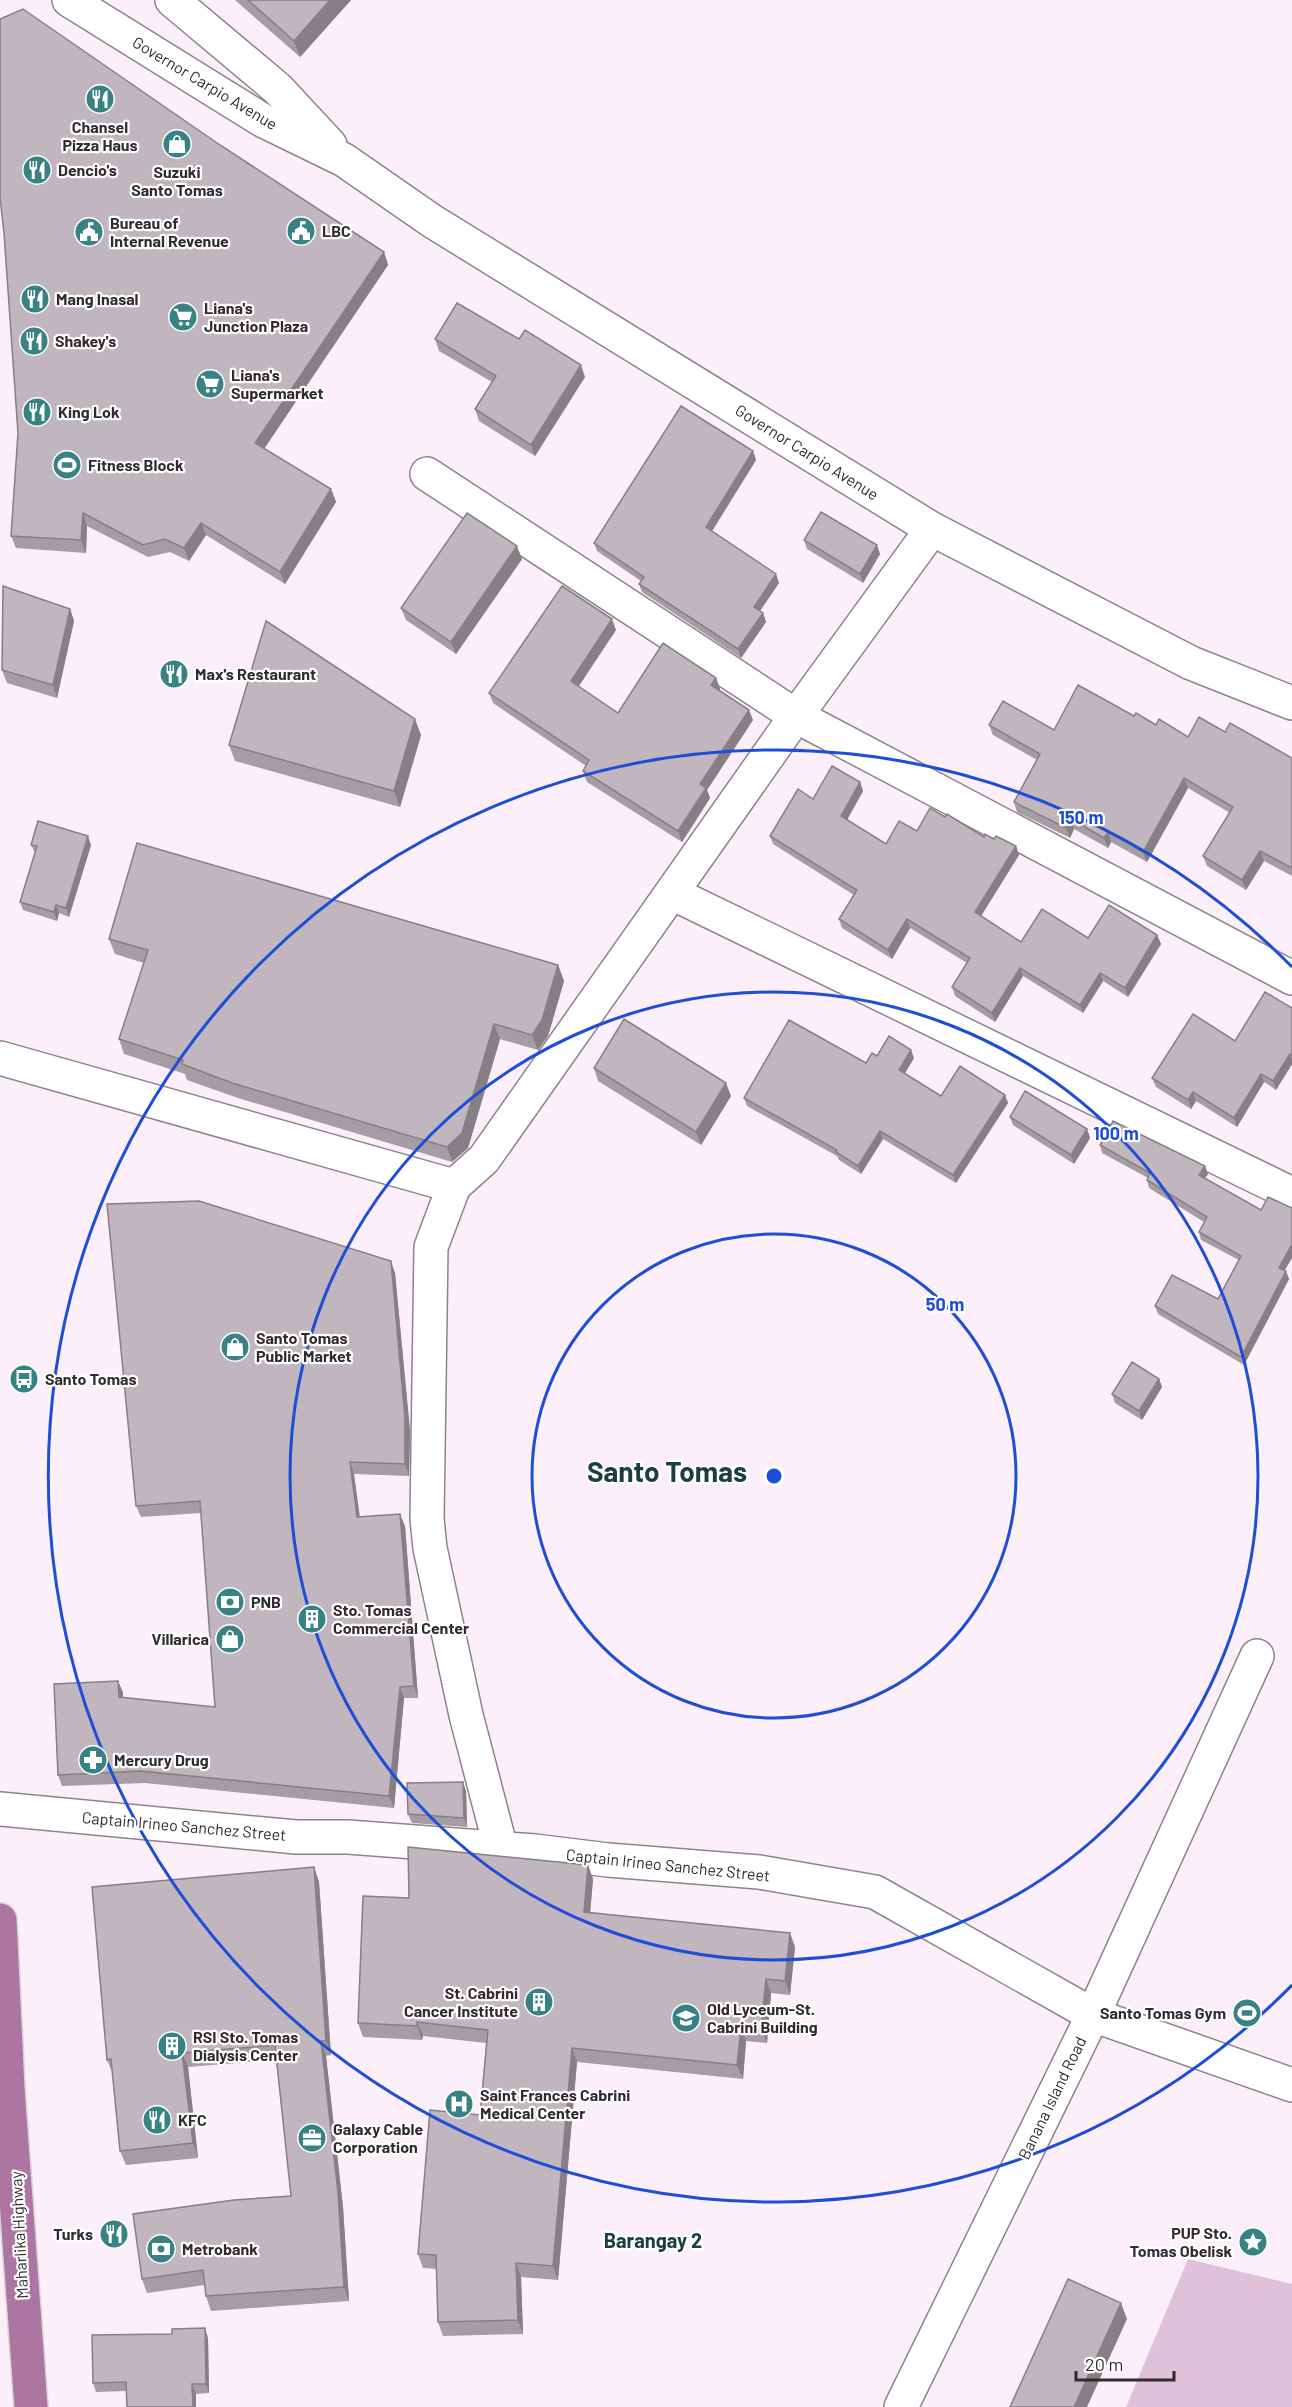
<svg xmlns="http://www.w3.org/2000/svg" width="1292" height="2407" font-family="Barlow,sans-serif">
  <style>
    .green { fill: #e1c1da }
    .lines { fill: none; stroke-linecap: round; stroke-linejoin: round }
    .street-casing { stroke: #8e838c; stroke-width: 36 }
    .secondary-casing { stroke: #8e838c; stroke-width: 36 }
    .highway-casing { stroke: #d6d5d5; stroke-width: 36 }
    .street { stroke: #fff; stroke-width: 33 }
    .secondary { stroke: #fff; stroke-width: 33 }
    .highway { stroke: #ac75a2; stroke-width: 33 }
    .wall { fill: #a69ca3 }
    .shaded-wall { fill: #877f85 }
    .building { fill: #c1b5be; stroke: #877f85; stroke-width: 1.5 }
    .ring { fill: none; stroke: #1d4ed8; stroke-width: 3 }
    .labels { text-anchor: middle; stroke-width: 4.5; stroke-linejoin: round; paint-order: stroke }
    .street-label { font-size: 16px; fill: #302b2f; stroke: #fff }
    .poi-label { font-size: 16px; font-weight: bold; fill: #302b2f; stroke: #fff; text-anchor: start }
    .quarter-label { font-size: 20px; font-weight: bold; fill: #1c3e3f; stroke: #fff }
    .town-label { font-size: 28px; font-weight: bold; fill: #1c3e3f; stroke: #fff }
    .centre { fill: #1d4ed8; stroke: #fff; stroke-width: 3 }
    .ring-label { font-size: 18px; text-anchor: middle; font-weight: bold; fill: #1d4ed8; stroke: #fff; stroke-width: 4.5; stroke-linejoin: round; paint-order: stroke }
  </style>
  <rect width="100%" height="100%" fill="#fceff9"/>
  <path class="green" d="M1188 2259 1292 2284V2407H1126Z"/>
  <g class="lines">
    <g class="street-casing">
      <g id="street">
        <path d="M427 474 796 716 1292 978"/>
        <path d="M672 893 1292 1194"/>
        <path d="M0 1058 454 1186 484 1159 796 716 932 529"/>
        <path d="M454 1186 431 1247 427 1519 430 1548 466 1715 501 1849"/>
        <path d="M0 1809 296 1837H348L535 1851 608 1860 759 1872 875 1892 1093 2015 1292 2085"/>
        <path d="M901 2407 1093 2015 1257 1656"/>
      </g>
    </g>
    <g class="secondary-casing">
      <g id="secondary">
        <path d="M69 0 262 120 344 160 432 221 932 529 1191 663 1292 703"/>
        <path d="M172 0 278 89 330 145"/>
      </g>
    </g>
    <g class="highway-casing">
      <path id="highway" d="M0 1920 8 2089 31 2407"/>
    </g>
    <use href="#street" class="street"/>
    <use href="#secondary" class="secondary"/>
    <use href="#highway" class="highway"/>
  </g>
  <g class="wall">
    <path d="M235 0H351L300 57Z"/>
    <path d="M220 145 384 252 388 265 264 448 331 489 336 502 285 584 206 535 189 561 170 552 148 557 87 526 86 553 16 548 11 536Z"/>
    <path d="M435 339H519L585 377 535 456 479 421 475 409 492 382 439 351Z"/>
    <path d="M753 451 756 460 712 531 779 583 760 611 763 613 766 622 741 658 642 592 639 584 641 581 597 551 594 543Z"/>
    <path d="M804 540 880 554 863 583 807 549Z"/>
    <path d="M522 559 456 654 406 620 401 608Z"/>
    <path d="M70 609 74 621 57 698 7 683 2 670Z"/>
    <path d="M616 630 578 686 618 713 716 678 720 689 719 690 753 720 707 790 710 798 682 842 587 782 583 771 586 766 493 703 489 693Z"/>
    <path d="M1134 716 1188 737 1225 732 1292 758V876L1264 861 1246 890 1207 866 1203 856 1230 813 1188 788 1147 862 1111 842 1108 848 1074 829 1070 838 1017 812 1014 802 1037 760 993 735 989 725 1054 730Z"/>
    <path d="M421 735 400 807 235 761 229 745Z"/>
    <path d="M860 782 863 791 847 820 886 844 917 831 945 817 984 837 1016 846 1019 855 981 916 1021 942 1157 935 1161 944 1128 997 1103 981 1083 1013 1023 976 995 1022 955 996 952 987 967 963 910 928 892 959 842 928 839 919 854 895 773 844 770 836 813 799Z"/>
    <path d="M31 845H91L69 917 59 913 57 921 23 910 20 902 35 853Z"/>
    <path d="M109 939 558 965 564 981 548 1036 538 1050 500 1039 468 1148 452 1162 238 1098 187 1080 185 1074 124 1054 119 1039 144 963 115 954Z"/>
    <path d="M1292 1008V1064L1276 1090 1264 1082 1237 1127 1196 1101 1191 1109 1156 1087 1152 1078 1235 1041Z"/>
    <path d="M877 1056 914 1058 905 1073 941 1096 1005 1095 1008 1103 956 1183 883 1139 861 1174 839 1160 837 1156 747 1106 744 1098 866 1063Z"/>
    <path d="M594 1068 731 1096 701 1145 598 1081Z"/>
    <path d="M1010 1117 1087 1129 1090 1138 1074 1164 1013 1125Z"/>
    <path d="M1100 1145 1205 1166 1208 1174 1205 1178 1285 1271 1289 1279 1244 1365 1158 1314 1155 1306 1218 1299 1239 1260 1201 1240 1199 1232 1204 1222 1149 1188 1147 1180 1148 1178 1102 1153Z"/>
    <path d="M395 1273 410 1431 409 1476 354 1474 360 1517 405 1526 418 1698H404L394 1808 145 1783 62 1786 58 1775 118 1681 123 1693V1698L215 1707 201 1513 141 1517 136 1506Z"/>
    <path d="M1159 1379 1162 1387 1142 1420 1115 1403 1112 1394Z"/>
    <path d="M466 1791 467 1827 412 1823 408 1814Z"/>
    <path d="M588 1865 593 1879 590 1913 795 1947 790 1995 771 1993 767 2043 746 2041 743 2079 577 2062 558 2280 521 2277 523 2334 443 2336 438 2322 437 2269 423 2268 418 2254 480 2115 486 2043 423 2036 422 2040 363 2037 358 2023 409 1898Z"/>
    <path d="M314 1867 319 1882 331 2055 326 2056 343 2207 349 2301 211 2311 206 2296 205 2285 147 2293 142 2279 291 2196 276 2060 188 2067 198 2158 126 2165 120 2151 113 2074 107 2060Z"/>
    <path d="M172 2334 208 2338 209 2393 196 2394V2407H127L126 2391 96 2392 93 2383Z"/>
  </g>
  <g class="shaded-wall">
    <path d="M330 0H351L300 57 294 41Z"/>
    <path d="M384 252 388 265 260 455 255 443Z"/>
    <path d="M581 365 585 377 535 456 531 445Z"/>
    <path d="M753 451 756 460 709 536 706 527Z"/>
    <path d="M331 489 336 502 285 584 280 572Z"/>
    <path d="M83 513 87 526 86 553 81 540Z"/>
    <path d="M201 523 206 535 189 561 184 548Z"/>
    <path d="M877 545 880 554 863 583 860 574Z"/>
    <path d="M517 546 522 559 456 654 451 642Z"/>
    <path d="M776 574 779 583 757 615 754 607Z"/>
    <path d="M70 609 74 621 57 698 53 685Z"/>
    <path d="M763 613 766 622 741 658 738 649Z"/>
    <path d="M612 619 616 630 575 692 571 681Z"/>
    <path d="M716 678 720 689 715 695 711 685Z"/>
    <path d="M749 710 753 720 707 790 710 798 682 842 678 831 700 784Z"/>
    <path d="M415 719 421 735 400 807 394 791Z"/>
    <path d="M1184 778 1188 788 1147 862 1143 852Z"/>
    <path d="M860 782 863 791 844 825 841 816Z"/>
    <path d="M1071 819 1074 829 1070 838 1066 828Z"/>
    <path d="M1108 832 1111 842 1108 848 1104 838Z"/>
    <path d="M88 836 91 845 69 917 66 908Z"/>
    <path d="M1016 846 1019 855 978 921 975 912Z"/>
    <path d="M1260 851 1264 861 1246 890 1242 880Z"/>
    <path d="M56 905 59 913 57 921 54 912Z"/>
    <path d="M907 919 910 928 892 959 888 950Z"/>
    <path d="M1157 935 1161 944 1128 997 1125 988Z"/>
    <path d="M558 965 564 981 548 1036 538 1050 532 1035Z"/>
    <path d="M1020 968 1023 976 995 1022 992 1013Z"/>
    <path d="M1100 973 1103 981 1083 1013 1080 1005Z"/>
    <path d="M494 1024 500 1039 468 1148 452 1162 447 1147Z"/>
    <path d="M911 1050 914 1058 902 1078 899 1070Z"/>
    <path d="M1290 1054 1292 1059V1064L1276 1090 1273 1081Z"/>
    <path d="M1261 1074 1264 1082 1237 1127 1234 1118Z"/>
    <path d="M726 1083 731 1096 701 1145 696 1132Z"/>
    <path d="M1193 1092 1196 1101 1191 1109 1188 1100Z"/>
    <path d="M1005 1095 1008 1103 956 1183 953 1175Z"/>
    <path d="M1087 1129 1090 1138 1074 1164 1071 1155Z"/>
    <path d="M880 1131 883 1139 861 1174 858 1166Z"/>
    <path d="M1205 1166 1208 1174 1202 1182 1199 1175Z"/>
    <path d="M1292 1244V1258L1282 1275 1279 1268Z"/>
    <path d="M391 1261 395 1273 410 1431 409 1476 405 1464Z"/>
    <path d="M1286 1271 1289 1279 1244 1365 1241 1357Z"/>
    <path d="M1159 1379 1162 1387 1142 1420 1139 1411Z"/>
    <path d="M350 1462 354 1474 361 1529 357 1517Z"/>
    <path d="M400 1514 405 1526 418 1698 414 1686Z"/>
    <path d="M118 1681 123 1693V1709L119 1697Z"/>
    <path d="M400 1687 404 1698 394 1808 389 1796Z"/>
    <path d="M463 1782 466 1791 467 1827 464 1818Z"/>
    <path d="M588 1865 593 1879 589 1926 584 1912Z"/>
    <path d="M314 1867 319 1882 331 2055 326 2041Z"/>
    <path d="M790 1933 795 1947 790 1995 785 1981Z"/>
    <path d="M766 1979 771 1993 767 2043 761 2029Z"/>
    <path d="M417 2022 423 2036 422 2040 417 2026Z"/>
    <path d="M741 2027 746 2041 743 2079 737 2065Z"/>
    <path d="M321 2041 326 2056 343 2207 349 2301 344 2287Z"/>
    <path d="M572 2048 577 2062 558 2280 553 2266Z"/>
    <path d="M182 2053 188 2067 198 2158 193 2143Z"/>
    <path d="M516 2263 521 2277 523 2334 518 2320Z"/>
    <path d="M1121 2303 1127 2319 1087 2407H1074Z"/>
    <path d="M205 2328 208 2338 209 2393 206 2384Z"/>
    <path d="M192 2384 196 2394V2407H193Z"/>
  </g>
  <g class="building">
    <path d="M248 0H330L294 41Z"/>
    <path d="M23 9 220 145 384 252 255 443 331 489 280 572 201 523 184 548 165 539 143 545 83 513 81 540 11 536 18 433 4 233 0 197V19Z"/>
    <path d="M457 303 519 339 525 330 581 365 531 445 475 409 496 376 435 339Z"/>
    <path d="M681 406 753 451 706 527 776 574 754 607 763 613 738 649 639 584 644 577 594 543Z"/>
    <path d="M821 512 877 545 860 574 804 540Z"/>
    <path d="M467 513 517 546 451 642 401 608Z"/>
    <path d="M3 586 70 609 53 685 2 670Z"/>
    <path d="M562 586 612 619 571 681 618 713 663 643 716 678 711 685 749 710 700 784 706 788 678 831 583 771 589 760 489 693Z"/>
    <path d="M266 621 415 719 394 791 229 745Z"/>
    <path d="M1078 685 1134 716 1136 713 1156 725 1159 719 1188 737 1199 717 1225 732 1230 723 1292 758V868L1260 851 1242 880 1203 856 1233 807 1184 778 1143 852 1108 832 1104 838 1071 819 1066 828 1014 802 1040 754 989 725 1003 701 1054 730Z"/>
    <path d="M832 766 860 782 841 816 886 844 899 821 917 831 930 808 945 817 947 814 984 837 985 834 994 839 996 836 1016 846 975 912 1021 942 1042 909 1088 938 1109 905 1157 935 1125 988 1100 973 1080 1005 1020 968 992 1013 952 987 970 958 907 919 888 950 839 919 857 890 770 836 798 789 813 799Z"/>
    <path d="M38 821 88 836 66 908 56 905 54 912 20 902 37 846 31 845Z"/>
    <path d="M137 843 558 965 542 1020 532 1035 494 1024 462 1133 447 1147 232 1083 182 1064 183 1060 119 1039 148 950 109 939Z"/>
    <path d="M1265 992 1292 1008V1055L1290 1054 1273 1081 1261 1074 1234 1118 1193 1092 1188 1100 1152 1078 1193 1014 1235 1041Z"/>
    <path d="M624 1019 726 1083 696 1132 594 1068Z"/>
    <path d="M789 1020 866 1063 872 1053 877 1056 889 1036 911 1050 899 1070 941 1096 960 1066 1005 1095 953 1175 880 1131 858 1166 836 1152 837 1150 744 1098Z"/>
    <path d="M1025 1091 1087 1129 1071 1155 1010 1117Z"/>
    <path d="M1113 1121 1205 1166 1199 1175 1261 1210 1268 1197 1292 1208V1244L1279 1268 1286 1271 1241 1357 1155 1306 1172 1275 1218 1299 1241 1256 1199 1232 1207 1217 1147 1180 1150 1173 1100 1145Z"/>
    <path d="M199 1201 391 1261 405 1419V1464L350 1462 357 1517 400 1514 414 1686 400 1687 389 1796 141 1771 58 1775 54 1684 118 1681 119 1697 215 1707 200 1501 136 1506 107 1204Z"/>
    <path d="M1132 1362 1159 1379 1139 1411 1112 1394Z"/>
    <path d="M463 1782 464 1818 408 1814 407 1783Z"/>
    <path d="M408 1847 588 1865 584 1912 790 1933 785 1981 766 1979 761 2029 741 2027 737 2065 572 2048 553 2266 516 2263 518 2320 438 2322 436 2255 418 2254 430 2110 480 2115 488 2030 417 2022V2026L358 2023 363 1896 409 1898Z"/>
    <path d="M314 1867 326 2041H321L338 2193 344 2287 206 2296 203 2270 142 2279 133 2214 234 2200 291 2196 275 2045 182 2053 193 2143 120 2151 111 2059 107 2060 92 1887Z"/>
    <path d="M1068 2279 1121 2303 1074 2407H1010Z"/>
    <path d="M205 2328 206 2384H192L193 2407H127L126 2382 93 2383 92 2335 172 2334V2329Z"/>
  </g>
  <g class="ring">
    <circle cx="774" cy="1476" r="242"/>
    <circle cx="774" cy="1476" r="484"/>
    <path d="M1292 1985A726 726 0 1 1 1292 967"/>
  </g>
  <defs>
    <g id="restaurant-disc" transform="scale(1.5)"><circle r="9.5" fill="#388184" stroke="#fff"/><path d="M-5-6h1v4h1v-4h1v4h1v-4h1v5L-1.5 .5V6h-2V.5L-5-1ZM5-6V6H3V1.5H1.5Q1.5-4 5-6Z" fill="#fff"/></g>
    <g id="shop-disc" transform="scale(1.5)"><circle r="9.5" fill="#388184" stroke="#fff"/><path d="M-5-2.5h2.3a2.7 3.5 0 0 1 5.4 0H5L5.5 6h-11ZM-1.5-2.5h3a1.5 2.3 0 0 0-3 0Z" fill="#fff"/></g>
    <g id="civic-disc" transform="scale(1.5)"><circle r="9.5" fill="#388184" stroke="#fff"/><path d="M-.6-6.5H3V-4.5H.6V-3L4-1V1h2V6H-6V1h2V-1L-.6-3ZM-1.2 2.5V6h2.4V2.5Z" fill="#fff"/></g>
    <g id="supermarket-disc" transform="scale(1.5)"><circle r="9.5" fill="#388184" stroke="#fff"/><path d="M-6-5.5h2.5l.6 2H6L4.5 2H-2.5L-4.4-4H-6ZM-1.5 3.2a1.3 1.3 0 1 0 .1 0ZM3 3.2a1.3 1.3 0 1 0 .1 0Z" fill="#fff"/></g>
    <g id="stadium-disc" transform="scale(1.5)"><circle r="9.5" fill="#388184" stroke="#fff"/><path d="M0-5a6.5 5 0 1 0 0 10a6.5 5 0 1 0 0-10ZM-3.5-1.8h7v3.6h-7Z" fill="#fff"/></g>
    <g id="bus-disc" transform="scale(1.5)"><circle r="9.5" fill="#388184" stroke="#fff"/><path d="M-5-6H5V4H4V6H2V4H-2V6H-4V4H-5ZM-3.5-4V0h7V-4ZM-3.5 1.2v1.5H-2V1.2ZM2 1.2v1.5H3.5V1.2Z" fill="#fff"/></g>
    <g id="bank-disc" transform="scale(1.5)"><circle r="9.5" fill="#388184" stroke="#fff"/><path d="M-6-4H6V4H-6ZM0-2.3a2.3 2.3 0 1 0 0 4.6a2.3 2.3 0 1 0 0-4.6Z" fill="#fff"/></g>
    <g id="building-disc" transform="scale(1.5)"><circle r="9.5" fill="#388184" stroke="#fff"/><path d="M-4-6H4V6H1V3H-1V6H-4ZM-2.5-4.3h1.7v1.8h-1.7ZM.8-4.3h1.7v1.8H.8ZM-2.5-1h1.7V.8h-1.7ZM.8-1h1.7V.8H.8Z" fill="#fff"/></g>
    <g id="pharmacy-disc" transform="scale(1.5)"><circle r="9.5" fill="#388184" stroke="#fff"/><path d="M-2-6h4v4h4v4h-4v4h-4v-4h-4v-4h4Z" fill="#fff"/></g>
    <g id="university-disc" transform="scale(1.5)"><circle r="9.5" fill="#388184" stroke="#fff"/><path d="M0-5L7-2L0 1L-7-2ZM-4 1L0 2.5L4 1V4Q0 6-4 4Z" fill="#fff"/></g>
    <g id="hospital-disc" transform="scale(1.5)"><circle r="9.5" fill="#388184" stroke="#fff"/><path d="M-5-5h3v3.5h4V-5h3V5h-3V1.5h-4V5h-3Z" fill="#fff"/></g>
    <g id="office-disc" transform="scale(1.5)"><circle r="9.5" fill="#388184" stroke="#fff"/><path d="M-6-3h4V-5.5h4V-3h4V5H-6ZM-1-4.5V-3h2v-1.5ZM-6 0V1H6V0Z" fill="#fff"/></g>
    <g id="sight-disc" transform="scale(1.5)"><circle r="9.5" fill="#388184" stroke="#fff"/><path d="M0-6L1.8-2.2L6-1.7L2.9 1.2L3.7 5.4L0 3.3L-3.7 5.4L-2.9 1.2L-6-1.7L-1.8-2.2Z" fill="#fff"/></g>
  </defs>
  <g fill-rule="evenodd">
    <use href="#restaurant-disc" x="100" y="99"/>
    <use href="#shop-disc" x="177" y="144"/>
    <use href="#restaurant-disc" x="37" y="170"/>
    <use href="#civic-disc" x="301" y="231"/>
    <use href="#civic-disc" x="89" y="232"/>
    <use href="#restaurant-disc" x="35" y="299"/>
    <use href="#supermarket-disc" x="183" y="317"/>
    <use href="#restaurant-disc" x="34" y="341"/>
    <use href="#supermarket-disc" x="210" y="384"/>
    <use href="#restaurant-disc" x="37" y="412"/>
    <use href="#stadium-disc" x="67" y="465"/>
    <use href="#restaurant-disc" x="174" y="674"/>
    <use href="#shop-disc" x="235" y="1347"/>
    <use href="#bus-disc" x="24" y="1379"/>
    <use href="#bank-disc" x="230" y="1602"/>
    <use href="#building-disc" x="312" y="1619"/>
    <use href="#shop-disc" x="230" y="1639"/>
    <use href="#pharmacy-disc" x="93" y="1760"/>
    <use href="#building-disc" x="539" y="2002"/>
    <use href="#stadium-disc" x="1247" y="2013"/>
    <use href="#university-disc" x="686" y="2018"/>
    <use href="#building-disc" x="172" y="2046"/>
    <use href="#hospital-disc" x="459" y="2104"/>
    <use href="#restaurant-disc" x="157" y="2120"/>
    <use href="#office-disc" x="312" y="2138"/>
    <use href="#restaurant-disc" x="114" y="2234"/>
    <use href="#sight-disc" x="1253" y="2242"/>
    <use href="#bank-disc" x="161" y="2249"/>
  </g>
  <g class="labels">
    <g class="street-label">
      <text transform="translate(205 83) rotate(31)" y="6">Governor Carpio Avenue</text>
      <text transform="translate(807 452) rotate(32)" y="6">Governor Carpio Avenue</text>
      <text transform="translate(184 1826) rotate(5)" y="6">Captain Irineo Sanchez Street</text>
      <text transform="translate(668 1865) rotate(6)" y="6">Captain Irineo Sanchez Street</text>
      <text transform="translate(1052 2098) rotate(-64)" y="6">Banana Island Road</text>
      <text transform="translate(19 2235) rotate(-93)" y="6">Maharlika Highway</text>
    </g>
    <g class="poi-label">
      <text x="100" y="133" text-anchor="middle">Chansel<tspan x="100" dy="18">Pizza Haus</tspan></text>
      <text x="58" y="176">Dencio's</text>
      <text x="177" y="178" text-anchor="middle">Suzuki<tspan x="177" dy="18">Santo Tomas</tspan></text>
      <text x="110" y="229">Bureau of<tspan x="110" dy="18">Internal Revenue</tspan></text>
      <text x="322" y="237">LBC</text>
      <text x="56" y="305">Mang Inasal</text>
      <text x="204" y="314">Liana's<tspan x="204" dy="18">Junction Plaza</tspan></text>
      <text x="55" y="347">Shakey's</text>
      <text x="231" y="381">Liana's<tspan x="231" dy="18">Supermarket</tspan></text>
      <text x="58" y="418">King Lok</text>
      <text x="88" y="471">Fitness Block</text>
      <text x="195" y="680">Max's Restaurant</text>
      <text x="256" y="1344">Santo Tomas<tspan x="256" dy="18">Public Market</tspan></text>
      <text x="45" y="1385">Santo Tomas</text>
      <text x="251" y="1608">PNB</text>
      <text x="333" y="1616">Sto. Tomas<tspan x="333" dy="18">Commercial Center</tspan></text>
      <text x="209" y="1645" text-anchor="end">Villarica</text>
      <text x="114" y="1766">Mercury Drug</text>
      <text x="518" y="1999" text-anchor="end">St. Cabrini<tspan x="518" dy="18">Cancer Institute</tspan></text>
      <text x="707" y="2015">Old Lyceum-St.<tspan x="707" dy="18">Cabrini Building</tspan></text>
      <text x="1226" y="2019" text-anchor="end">Santo Tomas Gym</text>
      <text x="193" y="2043">RSI Sto. Tomas<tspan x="193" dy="18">Dialysis Center</tspan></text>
      <text x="480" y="2101">Saint Frances Cabrini<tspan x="480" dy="18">Medical Center</tspan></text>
      <text x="178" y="2126">KFC</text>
      <text x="333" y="2135">Galaxy Cable<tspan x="333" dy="18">Corporation</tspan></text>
      <text x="1232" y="2239" text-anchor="end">PUP Sto.<tspan x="1232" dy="18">Tomas Obelisk</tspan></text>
      <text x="93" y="2240" text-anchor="end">Turks</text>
      <text x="182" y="2255">Metrobank</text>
    </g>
    <g class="quarter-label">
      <text x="653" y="2248">Barangay 2</text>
    </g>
    <g class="town-label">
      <text x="667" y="1482">Santo Tomas</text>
    </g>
  </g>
  <circle cx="774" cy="1476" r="9" class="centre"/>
  <g class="ring-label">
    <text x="1081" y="824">150 m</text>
    <text x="1116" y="1140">100 m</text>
    <text x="945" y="1311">50 m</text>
  </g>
  <path d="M1076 2371v9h98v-9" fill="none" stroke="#302b2f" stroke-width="3"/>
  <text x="1085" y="2371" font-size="18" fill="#302b2f" stroke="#ffffff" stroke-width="4.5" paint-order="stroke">20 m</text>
</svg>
